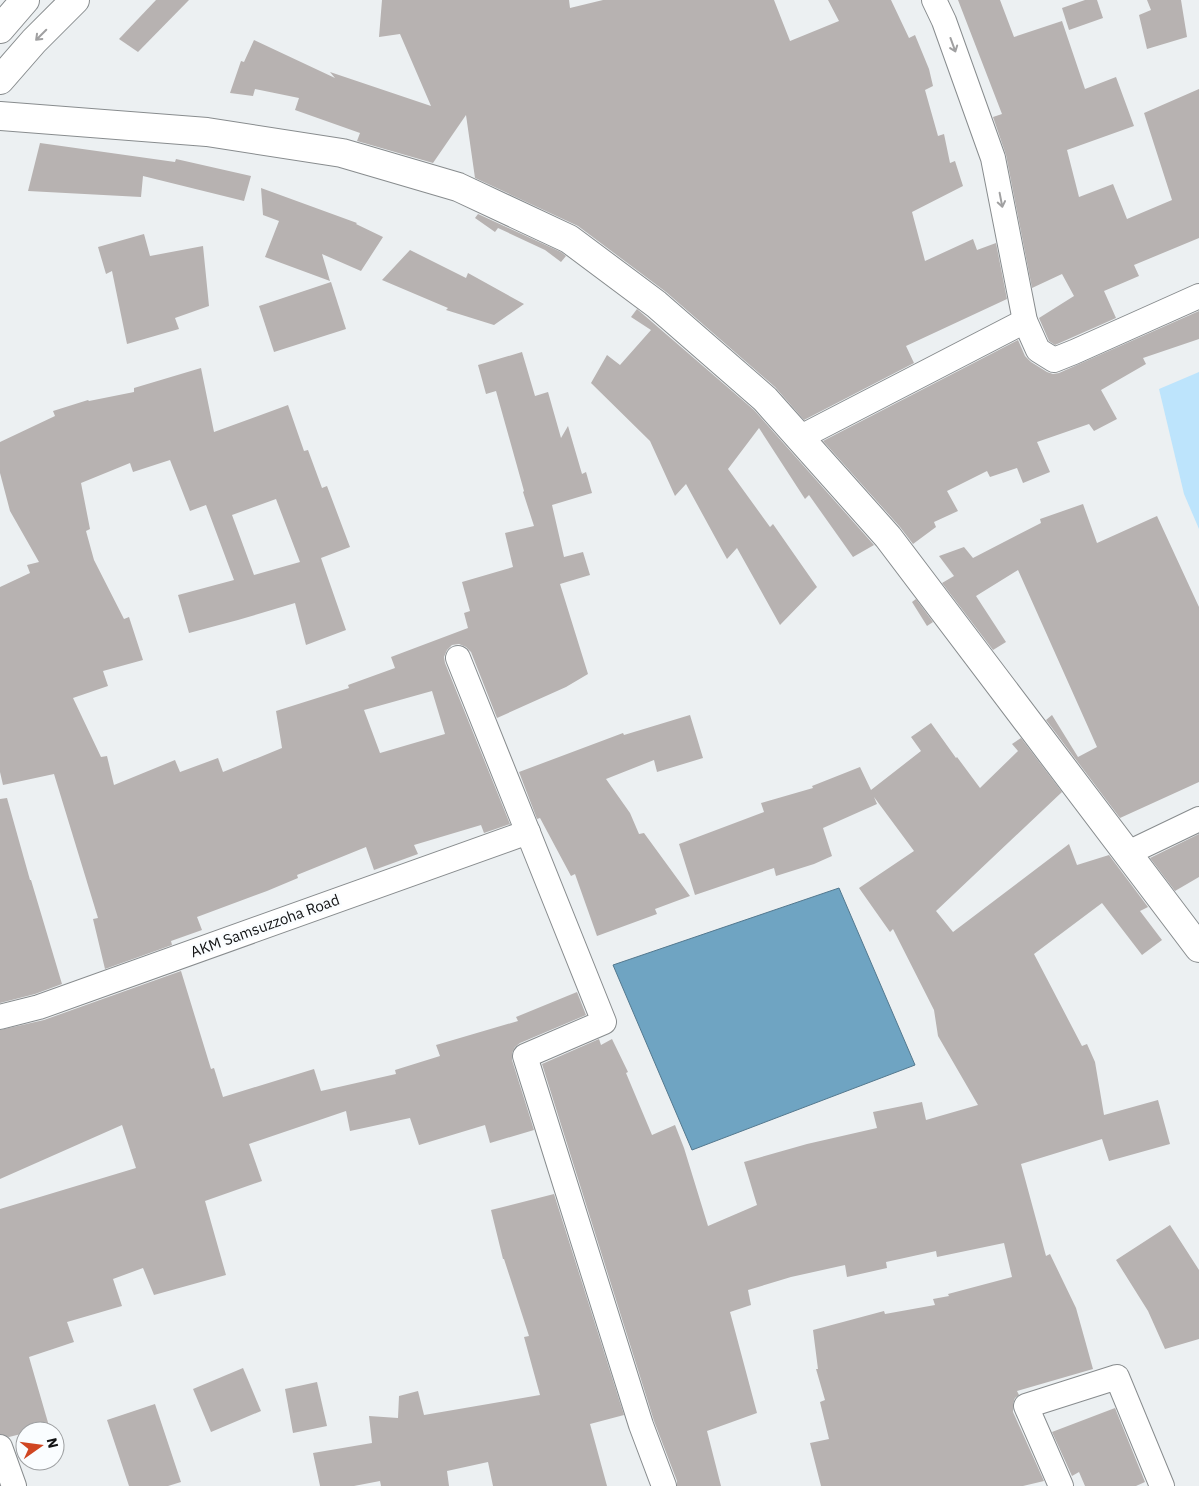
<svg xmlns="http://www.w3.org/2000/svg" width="1199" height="1486" font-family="'IBM Plex Sans',sans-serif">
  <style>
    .green { fill: #bde4fc }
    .water { fill: #6fa4c2; stroke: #53788e }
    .building { fill: #b7b2b1; fill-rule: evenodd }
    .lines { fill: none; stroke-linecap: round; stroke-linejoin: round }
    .minor-casing { stroke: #888c8e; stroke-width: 26 }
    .primary-casing { stroke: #888c8e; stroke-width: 30 }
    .minor { stroke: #fff; stroke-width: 24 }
    .primary { stroke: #fff; stroke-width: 28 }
    .oneway { stroke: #a0a0a1 }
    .labels { text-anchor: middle; stroke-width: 5; stroke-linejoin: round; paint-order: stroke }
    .street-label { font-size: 15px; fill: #111213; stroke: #fafdff }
  </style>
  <rect width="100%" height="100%" fill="#ecf0f2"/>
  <path class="green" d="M1199 372V529L1184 494 1159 389Z"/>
  <path class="water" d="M839 888 915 1065 692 1150 613 965Z"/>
  <g class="building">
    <path d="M156 0H189L138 52 119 39Z"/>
    <path d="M382 0H569L570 8 603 0H774L790 41 839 21 828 0H891L909 38 915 35 929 69 933 86 925 90 938 136 944 134 950 163 955 161 963 186 912 212 925 261 973 239 977 250 996 243 1007 299 906 346 914 363 804 420 775 387 666 292 578 226 475 178 466 115 433 163 357 141 360 133 295 110 299 98 255 89 253 96 230 93 241 61 244 62 254 40 335 78 330 72 431 106 400 34 379 37Z"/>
    <path d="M958 0H1000L1014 37 1062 21 1085 89 1116 77 1134 126 1067 150 1079 197 1113 184 1127 219 1172 200 1144 113 1199 89V238L1134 265 1139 276 1104 291 1116 318 1055 345 1049 341 1039 318 1074 296 1062 274 1032 288 1006 155 993 117 1002 114Z"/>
    <path d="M1085 0H1097L1103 18 1069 30 1062 8Z"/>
    <path d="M1147 0H1181L1187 37 1147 49 1139 15 1151 10Z"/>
    <path d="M40 143 175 162 176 159 251 176 244 201 143 176 141 197 28 191Z"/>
    <path d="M261 188 357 223 356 224 383 237 361 271 322 254 330 281 265 257 279 221 263 215Z"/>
    <path d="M478 214 561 252 566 256 561 262 545 250 498 228 495 232 475 218Z"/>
    <path d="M144 234 150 256 203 246 209 306 175 318 179 329 127 344 112 271 106 274 98 247Z"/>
    <path d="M410 250 466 278 468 273 524 304 494 325 446 310 448 308 382 280Z"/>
    <path d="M331 282 346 329 274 352 259 306Z"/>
    <path d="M637 309 754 410 874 545 853 557 809 495 805 499 759 428 728 469 770 527 773 524 817 587 780 625 737 548 727 559 686 484 675 496 650 441 591 383 607 355 620 365 651 330 631 317Z"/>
    <path d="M1199 311V339L1143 358 1146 364 1101 390 1117 419 1094 431 1089 424 1037 442 1050 472 1023 483 1017 468 990 477 987 471 947 491 958 511 934 522 936 527 913 544 900 527 823 441 1018 340 1025 356 1031 362 1047 372 1053 374 1059 373Z"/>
    <path d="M522 352 535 396 548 392 561 438 568 426 582 474 586 472 592 493 552 505 564 557 583 552 590 575 560 584 588 674 566 687 497 718 471 652 466 647 459 644 452 645 447 650 444 657 445 663 510 824 484 833 481 825 414 845 418 854 374 870 366 847 297 875 298 878 267 891 197 917 202 930 171 941 172 945 105 969 93 919 98 918 54 774 3 785 0 772V587L30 573 27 565 39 562 10 511 0 473V442L55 416 53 411 88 400 89 401 134 392V388L201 368 214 432 288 405 304 451 308 450 322 488 327 486 350 547 321 558 346 630 306 645 295 603 238 620 189 633 178 595 234 580 206 505 190 511 170 460 133 472 130 463 81 483 90 529 86 531 94 560 124 619 129 617 143 660 103 671 108 686 73 698 101 757 107 756 114 785 175 760 180 772 218 758 223 772 282 748 276 711 349 688 348 685 395 668 391 657 468 628 464 613 470 611 462 582 513 567 505 533 534 526 523 492 524 491 496 391 486 394 478 365ZM276 499 300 562 254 575 232 515ZM432 691 445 734 380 753 364 710Z"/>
    <path d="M1083 504 1097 543 1157 516 1199 607V782L1120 818 1046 720 1052 715 1078 757 1097 747 1018 570 976 596 1006 642 993 650 942 583 954 576 939 556 964 547 973 558 1041 523 1040 519Z"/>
    <path d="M916 599 933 622 927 626 912 602Z"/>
    <path d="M690 715 703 758 657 772 654 760 606 779 630 813 639 834 644 833 690 896 655 909 657 914 597 936 575 874 571 876 540 818 537 819 519 772 623 733 624 735Z"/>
    <path d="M931 723 956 758 957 757 980 788 1018 751 1012 744 1021 738 1062 792 936 911 953 932 1069 844 1077 865 1109 855 1148 907 1140 911 1162 940 1142 955 1102 903 1034 954 1082 1046 1087 1044 1095 1062 1104 1115 1158 1100 1170 1144 1109 1161 1102 1139 1021 1164 1046 1256 1050 1254 1076 1308 1093 1369 1017 1391 1019 1395 1015 1398 1013 1404V1412L1044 1481 1023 1486H821L810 1443 829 1439 820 1402 825 1400 816 1369H818L813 1330 884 1311 885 1314 935 1305 933 1299 949 1296 948 1294 1012 1277 1004 1243 937 1257 936 1251 886 1262 887 1268 847 1277 845 1265 791 1277 748 1290 751 1305 730 1312 757 1413 707 1431 721 1486H677V1481L654 1421 542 1064 599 1039 601 1045 612 1039 628 1072 626 1073 652 1135 675 1125 684 1148 708 1226 757 1205 744 1162 807 1144 877 1128 873 1112 922 1102 926 1120 978 1105 938 1036 934 1010 893 929 890 932 859 888 914 851 874 797 877 804 823 828 832 856 814 864 776 876 774 868 695 895 679 844 764 812 761 803 813 788 812 786 860 767 871 790 921 751 911 737Z"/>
    <path d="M7 798 30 880H31L62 984 35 994 0 1003V799Z"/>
    <path d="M1199 834V877L1175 891 1150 858Z"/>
    <path d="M181 971 211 1069 214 1068 223 1097 314 1069 321 1091 396 1074 395 1070 440 1056 436 1045 518 1021 516 1017 577 992 586 1015 520 1043 515 1047 512 1053V1060L534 1130 490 1143 485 1125 419 1145 410 1118 350 1131 346 1111 249 1144 262 1181 205 1201 226 1275 154 1295 143 1268 113 1279 122 1306 67 1322 74 1342 29 1357 49 1426 30 1431H25V1433L9 1437 0 1434V1209L136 1168 122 1125 0 1179V1030L44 1020Z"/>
    <path d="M554 1194 624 1415 590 1424 607 1486H493L488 1462 447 1471 449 1486H381L380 1481 354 1486H320L313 1453 372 1443 369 1416 398 1418 399 1396 418 1391 424 1415 540 1395 524 1337 529 1336 504 1259H503L491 1210Z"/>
    <path d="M1170 1225 1199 1270V1339L1165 1349 1148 1311 1116 1260Z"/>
    <path d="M243 1368 261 1411 211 1432 193 1389Z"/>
    <path d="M317 1382 327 1426 293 1433 285 1389Z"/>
    <path d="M155 1404 181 1482 168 1486H129L107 1420Z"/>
    <path d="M1115 1408 1145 1482 1136 1486H1085L1079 1472 1072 1476 1052 1432Z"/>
  </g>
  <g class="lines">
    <g class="minor-casing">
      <g id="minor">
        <path d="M934 0 944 21 993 158 1025 321 1038 350 1054 360 1074 352 1199 296"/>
        <path d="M799 438 1025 321"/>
        <path d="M458 658 604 1022 525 1056 641 1425 664 1486"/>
        <path d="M1128 853 1199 819"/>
        <path d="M0 1017 39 1007 528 832"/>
        <path d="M0 1447 14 1486"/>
        <path d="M1061 1486 1026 1406 1117 1377 1162 1486"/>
      </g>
    </g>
    <g class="primary-casing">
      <g id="primary">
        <path d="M0 29 25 0"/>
        <path d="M0 80 34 41 75 0"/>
        <path d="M0 116 207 132 342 153 458 187 569 239 656 304 765 399 888 537 1199 948"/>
      </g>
    </g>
    <use href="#minor" class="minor"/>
    <use href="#primary" class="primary"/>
  </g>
  <defs><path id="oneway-shaft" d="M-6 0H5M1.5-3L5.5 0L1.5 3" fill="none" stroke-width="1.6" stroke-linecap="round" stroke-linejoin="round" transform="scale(1.25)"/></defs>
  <g class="oneway">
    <use href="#oneway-shaft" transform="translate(41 35) rotate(135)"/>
    <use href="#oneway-shaft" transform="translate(953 45) rotate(70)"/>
    <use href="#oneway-shaft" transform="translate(1001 200) rotate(79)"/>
  </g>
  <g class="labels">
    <g class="street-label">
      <text transform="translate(265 926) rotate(-20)" y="5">AKM Samsuzzoha Road</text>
    </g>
  </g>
  <g transform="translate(40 1446) rotate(76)"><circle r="24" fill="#fafdff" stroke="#9d9fa1"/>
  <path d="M0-4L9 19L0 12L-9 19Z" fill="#d04622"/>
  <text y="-8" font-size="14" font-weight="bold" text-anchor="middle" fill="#111213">N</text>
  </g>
</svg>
